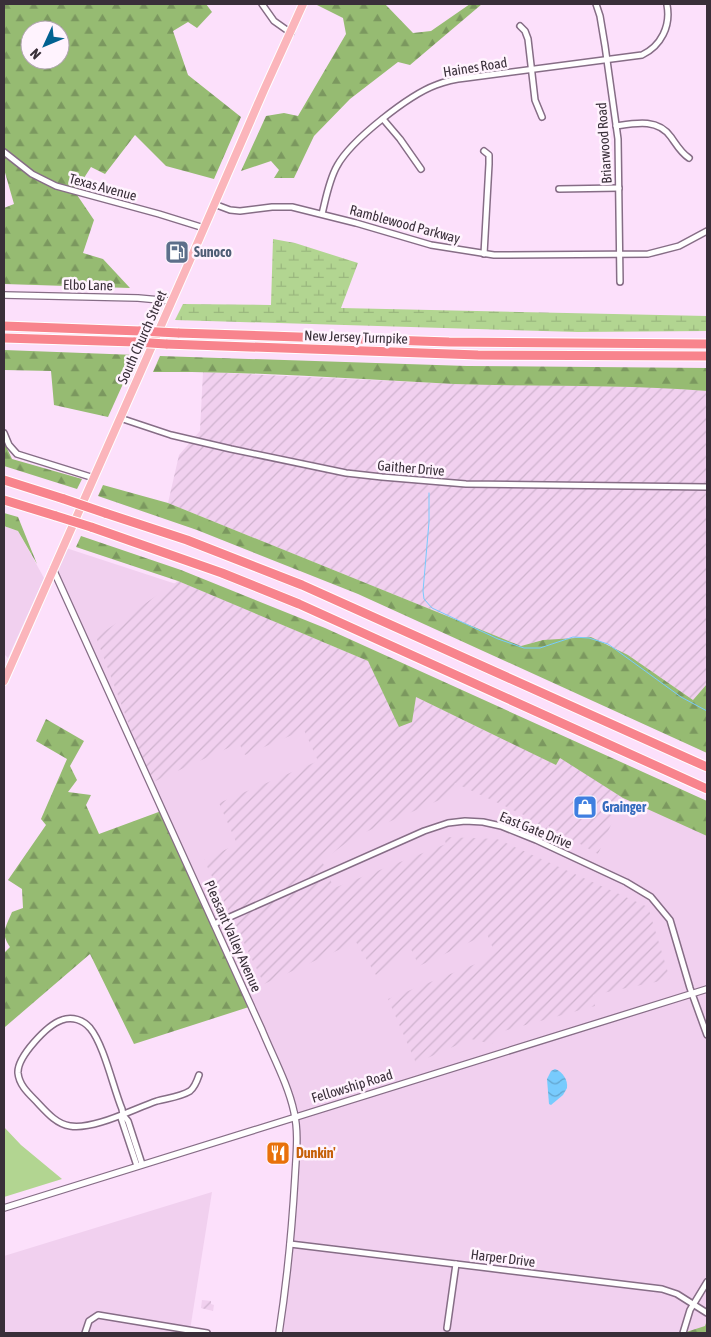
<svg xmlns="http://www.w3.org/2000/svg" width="711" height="1337" font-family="'Asap Condensed',sans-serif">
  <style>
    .built { fill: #f1d0ef }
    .industrial { fill: url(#industrial-furrows) }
    .grass { fill: #b2d591 }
    .forest { fill: url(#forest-firs); fill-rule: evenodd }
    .wetland { fill: url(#wetland-marsh) }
    .water { fill: url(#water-waves) }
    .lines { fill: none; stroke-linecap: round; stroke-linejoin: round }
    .stream { stroke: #78cbfd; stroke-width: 1 }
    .minor-casing { stroke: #866d86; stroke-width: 8 }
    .tertiary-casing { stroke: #866d86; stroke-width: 8 }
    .primary-casing { stroke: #fff; stroke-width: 10 }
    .motorway-casing { stroke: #fff; stroke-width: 11 }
    .minor { stroke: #fff; stroke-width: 5 }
    .tertiary { stroke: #fff; stroke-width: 5.5 }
    .primary { stroke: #fbb5bb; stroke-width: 8 }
    .motorway { stroke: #f8848d; stroke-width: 9 }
    .motorway-bridge-casing { stroke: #fff; stroke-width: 11; stroke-linecap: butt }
    .motorway-bridge { stroke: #f8848d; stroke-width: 9 }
    .labels { text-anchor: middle; stroke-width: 5; stroke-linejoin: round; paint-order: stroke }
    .street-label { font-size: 14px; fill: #392f39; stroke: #fff3fe }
    .service-label { font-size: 14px; font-weight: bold; fill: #4e5e75; stroke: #fff3fe; text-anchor: start }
    .shop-label { font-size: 14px; font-weight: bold; fill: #366cbe; stroke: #fff3fe; text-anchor: start }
    .food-label { font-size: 14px; font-weight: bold; fill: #c56008; stroke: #fff3fe; text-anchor: start }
  </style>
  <defs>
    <pattern id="industrial-furrows" width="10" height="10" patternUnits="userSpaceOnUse" patternTransform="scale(1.25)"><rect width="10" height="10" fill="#f1d0ef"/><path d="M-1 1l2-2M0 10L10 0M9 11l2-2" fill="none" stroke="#cfb3ce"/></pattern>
    <pattern id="forest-firs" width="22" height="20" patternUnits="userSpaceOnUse" patternTransform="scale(1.25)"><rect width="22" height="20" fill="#96bb72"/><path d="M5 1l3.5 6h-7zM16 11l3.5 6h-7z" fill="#7b985f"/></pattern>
    <pattern id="wetland-marsh" width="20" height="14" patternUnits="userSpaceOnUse" patternTransform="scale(1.25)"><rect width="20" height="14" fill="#b2d591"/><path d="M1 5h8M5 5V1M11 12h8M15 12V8" fill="none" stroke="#9ab77e"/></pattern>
    <pattern id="water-waves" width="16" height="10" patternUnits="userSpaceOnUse" patternTransform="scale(1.25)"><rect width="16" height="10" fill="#78cbfd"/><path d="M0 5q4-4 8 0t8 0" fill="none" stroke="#63a5ce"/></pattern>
  </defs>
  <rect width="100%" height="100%" fill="#fce0fb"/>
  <g class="built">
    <path d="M4 526 18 531 44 578 8 658 4 654Z"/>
    <path d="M63 547 231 602 707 815V1333H279L290 1244 296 1143 290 1099 53 569Z"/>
    <path d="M212 1192 190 1330 207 1333H4V1256Z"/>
  </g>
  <g class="industrial">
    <path d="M203 372 455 384 652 387 707 391V684L693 700 628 655 543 640 521 646 168 503 179 455 200 431Z"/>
    <path d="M178 581 368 661 399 727 415 697 556 765 560 757 623 798 598 854 548 826 540 842 521 834 528 817 455 783 451 795 354 837 322 861 334 888 446 844 444 837 497 839 648 907 670 979 593 995 595 1006 500 1032 492 1044 471 1039 416 1063 388 999 483 961 494 951 487 934 419 966 410 947 376 975 356 942 264 984 204 860 237 844 219 803 318 761 304 730 245 755 239 743 151 783 96 637Z"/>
    <path d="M202 1300 211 1301V1304L214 1305 213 1311 201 1308Z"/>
  </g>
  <path class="grass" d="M4 1127 21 1145 62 1179 4 1197Z"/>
  <g class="forest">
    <path d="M4 4H206L212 12 197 28 188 22 173 31 188 75 241 117 214 179 166 166 135 135 105 174 91 167 75 192 94 220 83 253 103 259 130 288 4 284V208L14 204 4 169ZM30 30H60V60H30Z"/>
    <path d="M315 4H385L413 33 431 31 470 4H482L410 65 398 62 350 99 314 136 294 178H274L279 170 271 161 241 171 266 116 284 113 298 116 346 34 343 18Z"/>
    <path d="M4 350 136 355 108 417 54 405 51 371 4 370Z"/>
    <path d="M160 356 467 366 707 368V391C623 384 539 387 454 384 354 379 253 371 153 372Z"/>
    <path d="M4 442 12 459 82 479 77 489 4 466Z"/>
    <path d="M103 485 168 503 521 646 543 640 591 637 628 655 693 700 707 684V753L358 594 197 530 98 496Z"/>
    <path d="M4 513 18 517 37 564 18 531 4 526Z"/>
    <path d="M81 536 181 570 325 628 707 801V836L623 798 560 758 556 765 416 697 412 722 399 727 368 661 178 581 76 547Z"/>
    <path d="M46 719 84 741 70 766 77 780 68 792 91 795 86 805 99 834 164 810 252 1006 134 1044 90 954 5 1027 4 1026V953L10 947C0 933 6 927 12 912L23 908 22 889 8 880 46 825 41 819 67 759 36 741Z"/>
    <path d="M707 1320V1333H683L705 1326Z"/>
  </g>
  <path class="wetland" d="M273 239 295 243 358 263 341 308 707 316V331L578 332 175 320 183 304 271 305Z"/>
  <path class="water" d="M555 1069C563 1072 568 1080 567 1088L563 1095 551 1105 549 1104 547 1079 551 1071Z"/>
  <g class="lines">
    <path class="stream" d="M429 493V522L423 591 424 599 432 608 498 639 524 648H540L573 637 589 638 608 644 681 697 707 711"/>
    <g class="minor-casing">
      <g id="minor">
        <path d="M262 4 274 21 291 33"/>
        <path d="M596 4 600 16 605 46 618 139 620 282"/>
        <path d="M520 26 525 31 528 39 535 100 542 117"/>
        <path d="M383 119 400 139 421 169"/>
        <path d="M616 126C635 123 658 118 671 137 676 144 681 153 689 158"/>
        <path d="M484 151 489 155V164L484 254"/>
        <path d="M4 152 32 174 56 186 159 214 204 228"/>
        <path d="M559 189 619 188"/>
        <path d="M214 204 230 210 240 211 272 207H292L356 223 431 245 494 255 648 254 679 246 707 231"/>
        <path d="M322 214C326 198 329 180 337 166 351 140 409 95 436 85 446 81 456 79 466 78L642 55C661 46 671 26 667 5"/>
        <path d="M120 418 171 435 231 449 346 473 382 477 466 484 707 487"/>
        <path d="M4 433 9 445 17 454 94 478"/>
        <path d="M214 924 424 831 448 823 465 821 483 822 501 826 536 840 626 882 651 897 670 920 690 988 707 1035"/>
        <path d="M123 1115 128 1121 142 1164"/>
        <path d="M137 1166 121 1118 123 1115 122 1109C113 1087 104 1045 90 1028 83 1020 72 1016 62 1020 47 1025 17 1057 18 1073 19 1084 27 1092 34 1099 44 1109 55 1124 70 1126 94 1130 133 1109 157 1101 168 1098 180 1097 190 1091 195 1087 197 1081 199 1075"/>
        <path d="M290 1244 662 1289 677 1294 707 1313"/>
        <path d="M447 1328 456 1264"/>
        <path d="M85 1333 89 1321 98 1315 207 1333"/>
        <path d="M683 1333 690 1310 707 1282"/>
      </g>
    </g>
    <g class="tertiary-casing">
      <g id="tertiary">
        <path d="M4 295 138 298 171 301"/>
        <path d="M53 569 262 1030C273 1057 288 1084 294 1112 299 1133 296 1156 295 1177 292 1229 287 1281 279 1333"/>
        <path d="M4 1208 707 989"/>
      </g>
    </g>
    <g class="primary-casing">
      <path id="primary" d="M4 681 194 251 264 90 303 4"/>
    </g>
    <g class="motorway-casing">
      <g id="motorway">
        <path d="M4 326 140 331"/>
        <path d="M178 333 449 342 707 344"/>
        <path d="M4 338 135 342"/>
        <path d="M166 344 478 355 707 356"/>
        <path d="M4 480 64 499"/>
        <path d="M4 500 56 516"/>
        <path d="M105 513 187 540 302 585 707 767"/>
        <path d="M91 527 222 573 299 604 707 789"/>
      </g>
    </g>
    <use href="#minor" class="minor"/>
    <use href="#tertiary" class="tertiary"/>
    <use href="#primary" class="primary"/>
    <use href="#motorway" class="motorway"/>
    <g class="motorway-bridge-casing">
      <g id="motorway-bridge">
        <path d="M140 331 178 333"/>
        <path d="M135 342 166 344"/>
        <path d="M64 499 105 513"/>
        <path d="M56 516 91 527"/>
      </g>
    </g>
    <use href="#motorway-bridge" class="motorway-bridge"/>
  </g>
  <defs>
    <g id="fuel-square" transform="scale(1.25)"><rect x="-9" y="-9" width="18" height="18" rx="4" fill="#5c6f8a" stroke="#fff3fe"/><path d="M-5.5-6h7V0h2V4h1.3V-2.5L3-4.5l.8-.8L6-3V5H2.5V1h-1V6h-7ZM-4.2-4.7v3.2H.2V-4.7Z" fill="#fff"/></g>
    <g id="shop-square" transform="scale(1.25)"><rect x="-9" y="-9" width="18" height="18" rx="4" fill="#3f7fe0" stroke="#fff3fe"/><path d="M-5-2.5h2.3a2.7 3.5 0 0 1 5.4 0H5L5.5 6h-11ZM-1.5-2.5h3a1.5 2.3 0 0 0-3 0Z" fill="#fff"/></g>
    <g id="restaurant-square" transform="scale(1.25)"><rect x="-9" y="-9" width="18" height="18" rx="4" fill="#e8710a" stroke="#fff3fe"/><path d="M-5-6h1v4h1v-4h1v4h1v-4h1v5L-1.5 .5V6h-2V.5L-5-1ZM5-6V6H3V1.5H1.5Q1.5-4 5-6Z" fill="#fff"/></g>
  </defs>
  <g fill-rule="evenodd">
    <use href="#fuel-square" x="177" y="252"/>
    <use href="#shop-square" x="585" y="807"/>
    <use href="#restaurant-square" x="278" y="1153"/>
  </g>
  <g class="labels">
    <g class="street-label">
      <text transform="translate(475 67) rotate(-9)" y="5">Haines Road</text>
      <text transform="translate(604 143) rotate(-94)" y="5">Briarwood Road</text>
      <text transform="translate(103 187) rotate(15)" y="5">Texas Avenue</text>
      <text transform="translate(405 224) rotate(15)" y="5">Ramblewood Parkway</text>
      <text transform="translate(88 285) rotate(1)" y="5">Elbo Lane</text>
      <text transform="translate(142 337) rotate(-66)" y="5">South Church Street</text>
      <text transform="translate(356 337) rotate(2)" y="5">New Jersey Turnpike</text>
      <text transform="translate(411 468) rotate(5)" y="5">Gaither Drive</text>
      <text transform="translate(536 830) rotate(22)" y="5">East Gate Drive</text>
      <text transform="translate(233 936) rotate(66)" y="5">Pleasant Valley Avenue</text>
      <text transform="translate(352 1086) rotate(-17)" y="5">Fellowship Road</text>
      <text transform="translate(503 1258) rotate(7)" y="5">Harper Drive</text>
    </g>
    <g class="service-label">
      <text x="194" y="257">Sunoco</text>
    </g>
    <g class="shop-label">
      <text x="602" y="812">Grainger</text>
    </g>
    <g class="food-label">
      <text x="296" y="1158">Dunkin'</text>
    </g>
  </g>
  <rect width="711" height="1337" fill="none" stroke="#392f39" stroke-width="10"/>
  <g transform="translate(45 45) rotate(226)"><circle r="24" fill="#fff3fe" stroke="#b0a5af"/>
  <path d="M0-4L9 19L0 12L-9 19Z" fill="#016191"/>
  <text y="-8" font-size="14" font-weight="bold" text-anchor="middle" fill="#392f39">N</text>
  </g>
</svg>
